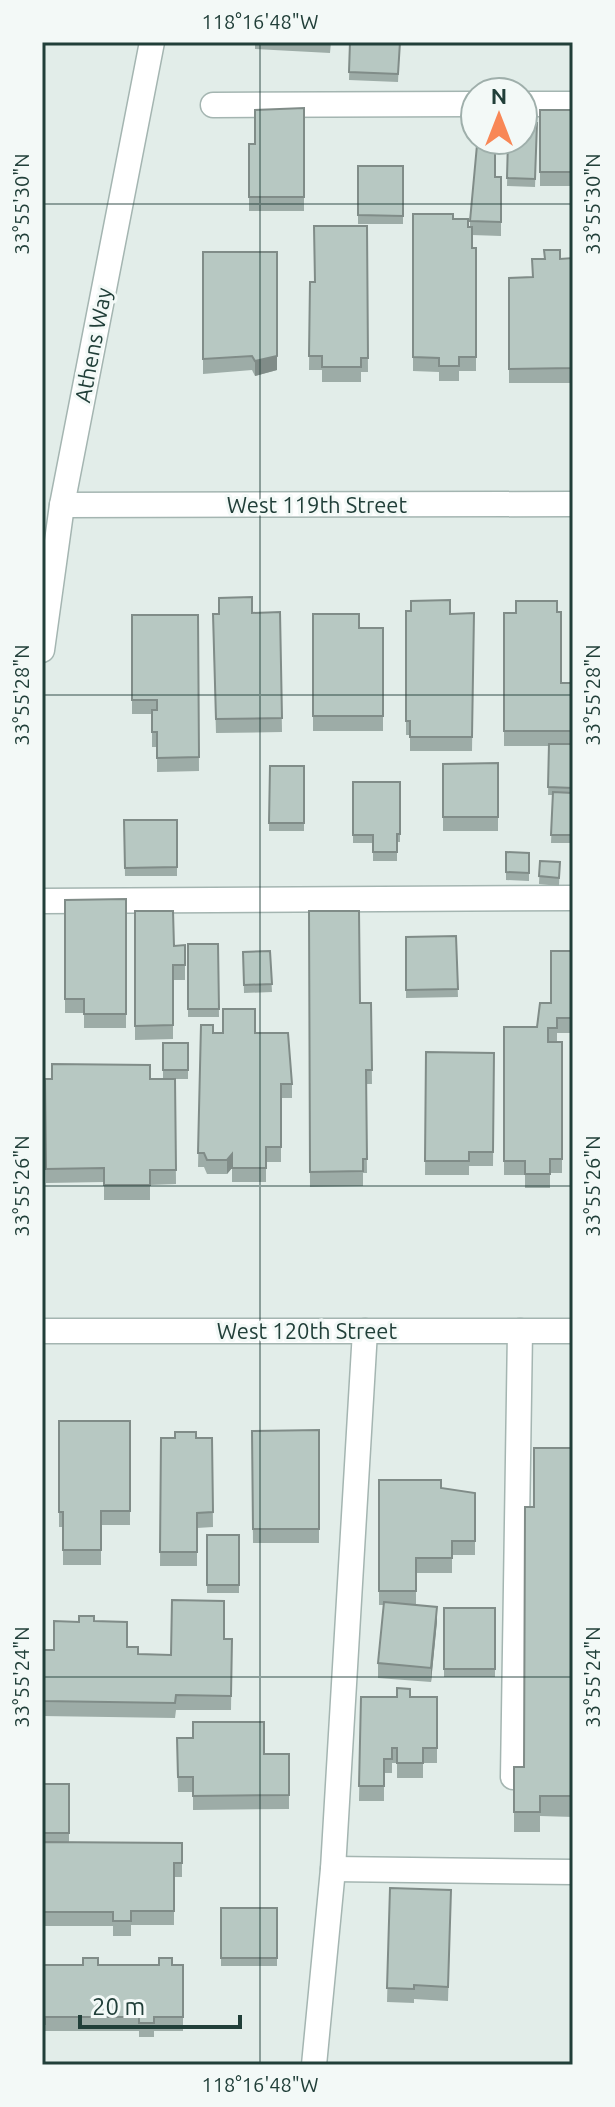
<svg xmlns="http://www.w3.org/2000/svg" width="615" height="2107" font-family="Ubuntu,sans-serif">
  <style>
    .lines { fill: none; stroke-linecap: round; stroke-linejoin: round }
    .minor-casing { stroke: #a4b5b1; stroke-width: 27 }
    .minor { stroke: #fff; stroke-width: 24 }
    .wall { fill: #9daca7 }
    .shaded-wall { fill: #808c88 }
    .building { fill: #b7c8c2; stroke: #808c88; stroke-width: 2 }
    .ticks { fill: none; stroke: #213f39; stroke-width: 2; stroke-opacity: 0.45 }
    .labels { text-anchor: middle; stroke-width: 6; stroke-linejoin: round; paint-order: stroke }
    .street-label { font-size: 22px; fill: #213f39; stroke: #f3f9f7 }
    .neatline { fill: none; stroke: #213f39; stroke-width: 3 }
    .ticks-label { font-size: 20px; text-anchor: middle; fill: #213f39 }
  </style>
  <rect width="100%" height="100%" fill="#e2ede9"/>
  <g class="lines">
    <g class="minor-casing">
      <g id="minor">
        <path d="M523 104H573"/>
        <path d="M213 105 475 104"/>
        <path d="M62 505 573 504"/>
        <path d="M42 650 62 505 152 42"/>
        <path d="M42 901 573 898"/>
        <path d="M42 1331H573"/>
        <path d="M513 1777 520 1331"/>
        <path d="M333 1869 573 1872"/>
        <path d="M314 2065 333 1869 365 1331"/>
      </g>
    </g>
    <use href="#minor" class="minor"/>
  </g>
  <g class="wall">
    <path d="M255 42H331L330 53 255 49Z"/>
    <path d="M350 42H400L398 82 349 80Z"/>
    <path d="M304 108V211H249V144H255Z"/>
    <rect x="540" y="110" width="33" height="76"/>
    <path d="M537 123 535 187 507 186 508 140Z"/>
    <rect x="358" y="166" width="45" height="58"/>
    <path d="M495 177H501V236L472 235V248H476V371H459V381H439V372L413 371V214L453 219 470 227V221Z"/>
    <path d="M367 226 368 372H361V382H322V370H309L310 282H315Z"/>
    <path d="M544 250 560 259 573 258V383H509V278L532 277 544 259Z"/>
    <path d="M203 252 277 370 255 376 252 370 203 374Z"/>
    <path d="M219 598 252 613 280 612 282 732 216 733 213 628 219 614Z"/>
    <path d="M406 611 450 614 474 613 472 751H410V735H406Z"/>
    <path d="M504 613 561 683H573V843H551L553 795H548L549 746H504Z"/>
    <path d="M313 614 359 628H383V731H313Z"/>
    <path d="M132 615H198L199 771 157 772V747H152V714H132Z"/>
    <path d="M498 763V831H443V764Z"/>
    <path d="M270 766H304V831H269Z"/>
    <path d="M353 782H400V842H397V861H373V843H353Z"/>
    <path d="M124 820H177V876H125Z"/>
    <path d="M506 852 529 853V881L506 880Z"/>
    <path d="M540 861 560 862 559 886 539 884Z"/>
    <path d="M126 899V1028H84V1013H65V900Z"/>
    <path d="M135 911 174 946 185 945V980H173V1039L135 1040Z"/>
    <path d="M309 911 360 1003H371L372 1084H366L367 1173H363V1186L310 1187Z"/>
    <path d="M456 936 458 997 406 998V937Z"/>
    <path d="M188 944H218L219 1017H188Z"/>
    <path d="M270 951 272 992 244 993 243 952Z"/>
    <path d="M573 951V1033H557V1042H562V1173H550V1188H525V1175H504V1027H537L551 1003Z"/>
    <path d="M201 1025 213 1033H255L292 1084V1098H281V1162H266V1182H232V1168L227 1174H207L204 1167H198Z"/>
    <path d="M163 1043H188V1079H175L176 1184 150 1185V1200H104V1182L46 1183 45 1079H163Z"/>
    <path d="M426 1052 494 1053 493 1166H469V1175H425Z"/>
    <path d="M59 1421H130V1525H101V1565H63V1527H59Z"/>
    <path d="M319 1430V1543H253L252 1431Z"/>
    <path d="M161 1438H212L213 1527 197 1528V1566H160Z"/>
    <path d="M573 1448V1817L540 1816V1832H514V1767H524L534 1507Z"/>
    <path d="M379 1480 475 1493V1555H452V1573H416V1605L437 1621 431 1682 378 1678V1663L384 1605H379Z"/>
    <rect x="207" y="1535" width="32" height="58"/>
    <rect x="444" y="1608" width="51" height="69"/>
    <path d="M94 1621 138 1654 171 1655 224 1639H232L231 1710H176L175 1718 42 1716V1650H54L79 1622Z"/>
    <path d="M361 1697H437V1763H423V1778H397V1763H392V1773H384V1801H359Z"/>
    <path d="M177 1738 264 1754H289V1809L193 1810V1792H178Z"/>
    <path d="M42 1784H69V1842L182 1843V1877H174V1925H131V1936H113V1926H42Z"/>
    <path d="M390 1888 451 1890 448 2001 414 1999V2003L387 2002Z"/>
    <rect x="221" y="1908" width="56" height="58"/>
    <path d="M42 1965H183V2031H154V2037H139V2031H45V2038H42Z"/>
  </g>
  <g class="shaded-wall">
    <path d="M277 356V370L255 376V361Z"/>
    <path d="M232 1154V1168L227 1174V1160Z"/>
    <path d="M437 1607V1621L431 1682V1668Z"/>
  </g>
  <g class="building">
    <path d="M350 42H400L398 74 349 72Z"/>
    <path d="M304 108V197H249V144H255V110Z"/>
    <rect x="540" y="110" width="33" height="62"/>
    <path d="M523 123H537L535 179 507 178 508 140H523Z"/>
    <path d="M477 145 495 146V177H501V222L470 221Z"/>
    <path d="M358 166H403V216L358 215Z"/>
    <path d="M413 214H453V219H468V227H472V248H476V357H459V366H439V358L413 357Z"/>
    <path d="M314 226H367L368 358H361V367H322V356H309L310 282H315Z"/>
    <path d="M544 250H560V259L573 258V368L509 369V278L533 277 532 259H545Z"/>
    <path d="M203 252H277V356L255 361 252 356 203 359Z"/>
    <path d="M252 597V613L280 612 282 718 216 719 213 614H219V598Z"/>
    <path d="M450 600V614L474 613 472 737H410V721H406V611H411V601Z"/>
    <path d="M516 601H557V612H561V683H573V731H504V613H516Z"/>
    <path d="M313 614H359V628H383V716H313Z"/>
    <path d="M132 615H198L199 757 157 758V732H152V710H157V700H132Z"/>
    <path d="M549 744H573V788L548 787Z"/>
    <path d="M498 763V817H443V764Z"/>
    <path d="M270 766H304V823H269Z"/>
    <path d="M353 782H400V834H397V852H373V835H353Z"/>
    <path d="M553 792 573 793V835H551Z"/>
    <path d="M124 820H177V867L125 868Z"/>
    <path d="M506 852 529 853V873L506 872Z"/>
    <path d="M540 861 560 862 559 878 539 876Z"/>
    <path d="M126 899V1014H84V999H65V900Z"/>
    <path d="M135 911H173L174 946 185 945V965H173V1025L135 1026Z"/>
    <path d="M309 911H359L360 1003H371L372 1070H366L367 1159H363V1171L310 1172Z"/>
    <path d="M456 936 458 989 406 990V937Z"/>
    <path d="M188 944H218L219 1009H188Z"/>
    <path d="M270 951 272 984 244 985 243 952Z"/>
    <path d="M551 951H573V1018H557V1028H548V1042H562V1159H550V1174H525V1161H504V1027H537L540 1003H551Z"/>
    <path d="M223 1009H255V1033H288L292 1084H281V1147H266V1168H232V1154L227 1160H207L204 1153H198L201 1025H213V1033H223Z"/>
    <rect x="163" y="1043" width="25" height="27"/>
    <path d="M426 1052 494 1053 493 1152H469V1161H425Z"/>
    <path d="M52 1064 150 1065V1079H175L176 1170H150V1185H104V1168L46 1169 45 1079H52Z"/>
    <path d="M59 1421H130V1511H101V1550H63V1512H59Z"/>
    <path d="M319 1430V1529H253L252 1431Z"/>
    <path d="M175 1432H196V1438H212L213 1512 197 1513V1552H160L161 1438H175Z"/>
    <path d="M534 1448H573V1796H540V1812H514V1767H524L525 1507H534Z"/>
    <path d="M379 1480H441V1488L475 1493V1541H452V1558H416V1591H379Z"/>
    <rect x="207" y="1535" width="32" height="50"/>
    <path d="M172 1600 224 1601V1639H232L231 1696 176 1695 175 1703 42 1701V1650H54V1621L79 1622V1616H94V1621L127 1622V1647H138V1654L171 1655Z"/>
    <path d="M384 1602 437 1607 431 1668 378 1663Z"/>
    <rect x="444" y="1608" width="51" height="61"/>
    <path d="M397 1688 410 1689V1697H437V1748H423V1763H397V1748H392V1759H384V1786H359L361 1697H397Z"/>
    <path d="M193 1722H264V1754H289V1795L193 1796V1777H178L177 1738H193Z"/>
    <rect x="42" y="1784" width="27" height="49"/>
    <path d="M42 1842 182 1843V1863H174V1911H131V1921H113V1912H42Z"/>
    <path d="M390 1888 451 1890 448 1987 414 1985V1989L387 1988Z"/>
    <rect x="221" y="1908" width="56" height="50"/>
    <path d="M83 1958H98V1965H159V1958H172V1965H183V2017H154V2023H139V2017H45V2024H42V1965H83Z"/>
  </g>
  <path class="ticks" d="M260 42V2065M42 204H573M42 695H573M42 1186H573M42 1677H573"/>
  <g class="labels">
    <g class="street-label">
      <text transform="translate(93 345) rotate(-79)" y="8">Athens Way</text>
      <text x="317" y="513">West 119th Street</text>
      <text x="307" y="1339">West 120th Street</text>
    </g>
  </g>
  <rect width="615" height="2107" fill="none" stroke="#f3f9f7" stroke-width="88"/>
  <g transform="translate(499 116)"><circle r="38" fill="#f3f9f7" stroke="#9fafab" stroke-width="2"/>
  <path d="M0-6L14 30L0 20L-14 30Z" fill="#f88756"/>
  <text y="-12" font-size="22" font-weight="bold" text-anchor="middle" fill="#213f39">N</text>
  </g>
  <path d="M80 2015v12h160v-12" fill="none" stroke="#213f39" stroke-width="4"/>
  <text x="92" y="2015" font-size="24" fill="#213f39" stroke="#f3f9f7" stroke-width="6" paint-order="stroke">20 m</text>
  <rect x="44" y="44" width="527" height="2019" class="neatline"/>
  <g class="ticks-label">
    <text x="260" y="29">118°16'48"W</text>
    <text transform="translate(22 204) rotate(-90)" y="7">33°55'30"N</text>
    <text transform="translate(593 204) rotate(-90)" y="7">33°55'30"N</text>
    <text transform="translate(22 695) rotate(-90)" y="7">33°55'28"N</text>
    <text transform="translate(593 695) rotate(-90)" y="7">33°55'28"N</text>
    <text transform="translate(22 1186) rotate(-90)" y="7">33°55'26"N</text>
    <text transform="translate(593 1186) rotate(-90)" y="7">33°55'26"N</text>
    <text transform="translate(22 1677) rotate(-90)" y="7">33°55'24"N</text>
    <text transform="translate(593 1677) rotate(-90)" y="7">33°55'24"N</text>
    <text x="260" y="2092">118°16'48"W</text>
  </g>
</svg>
